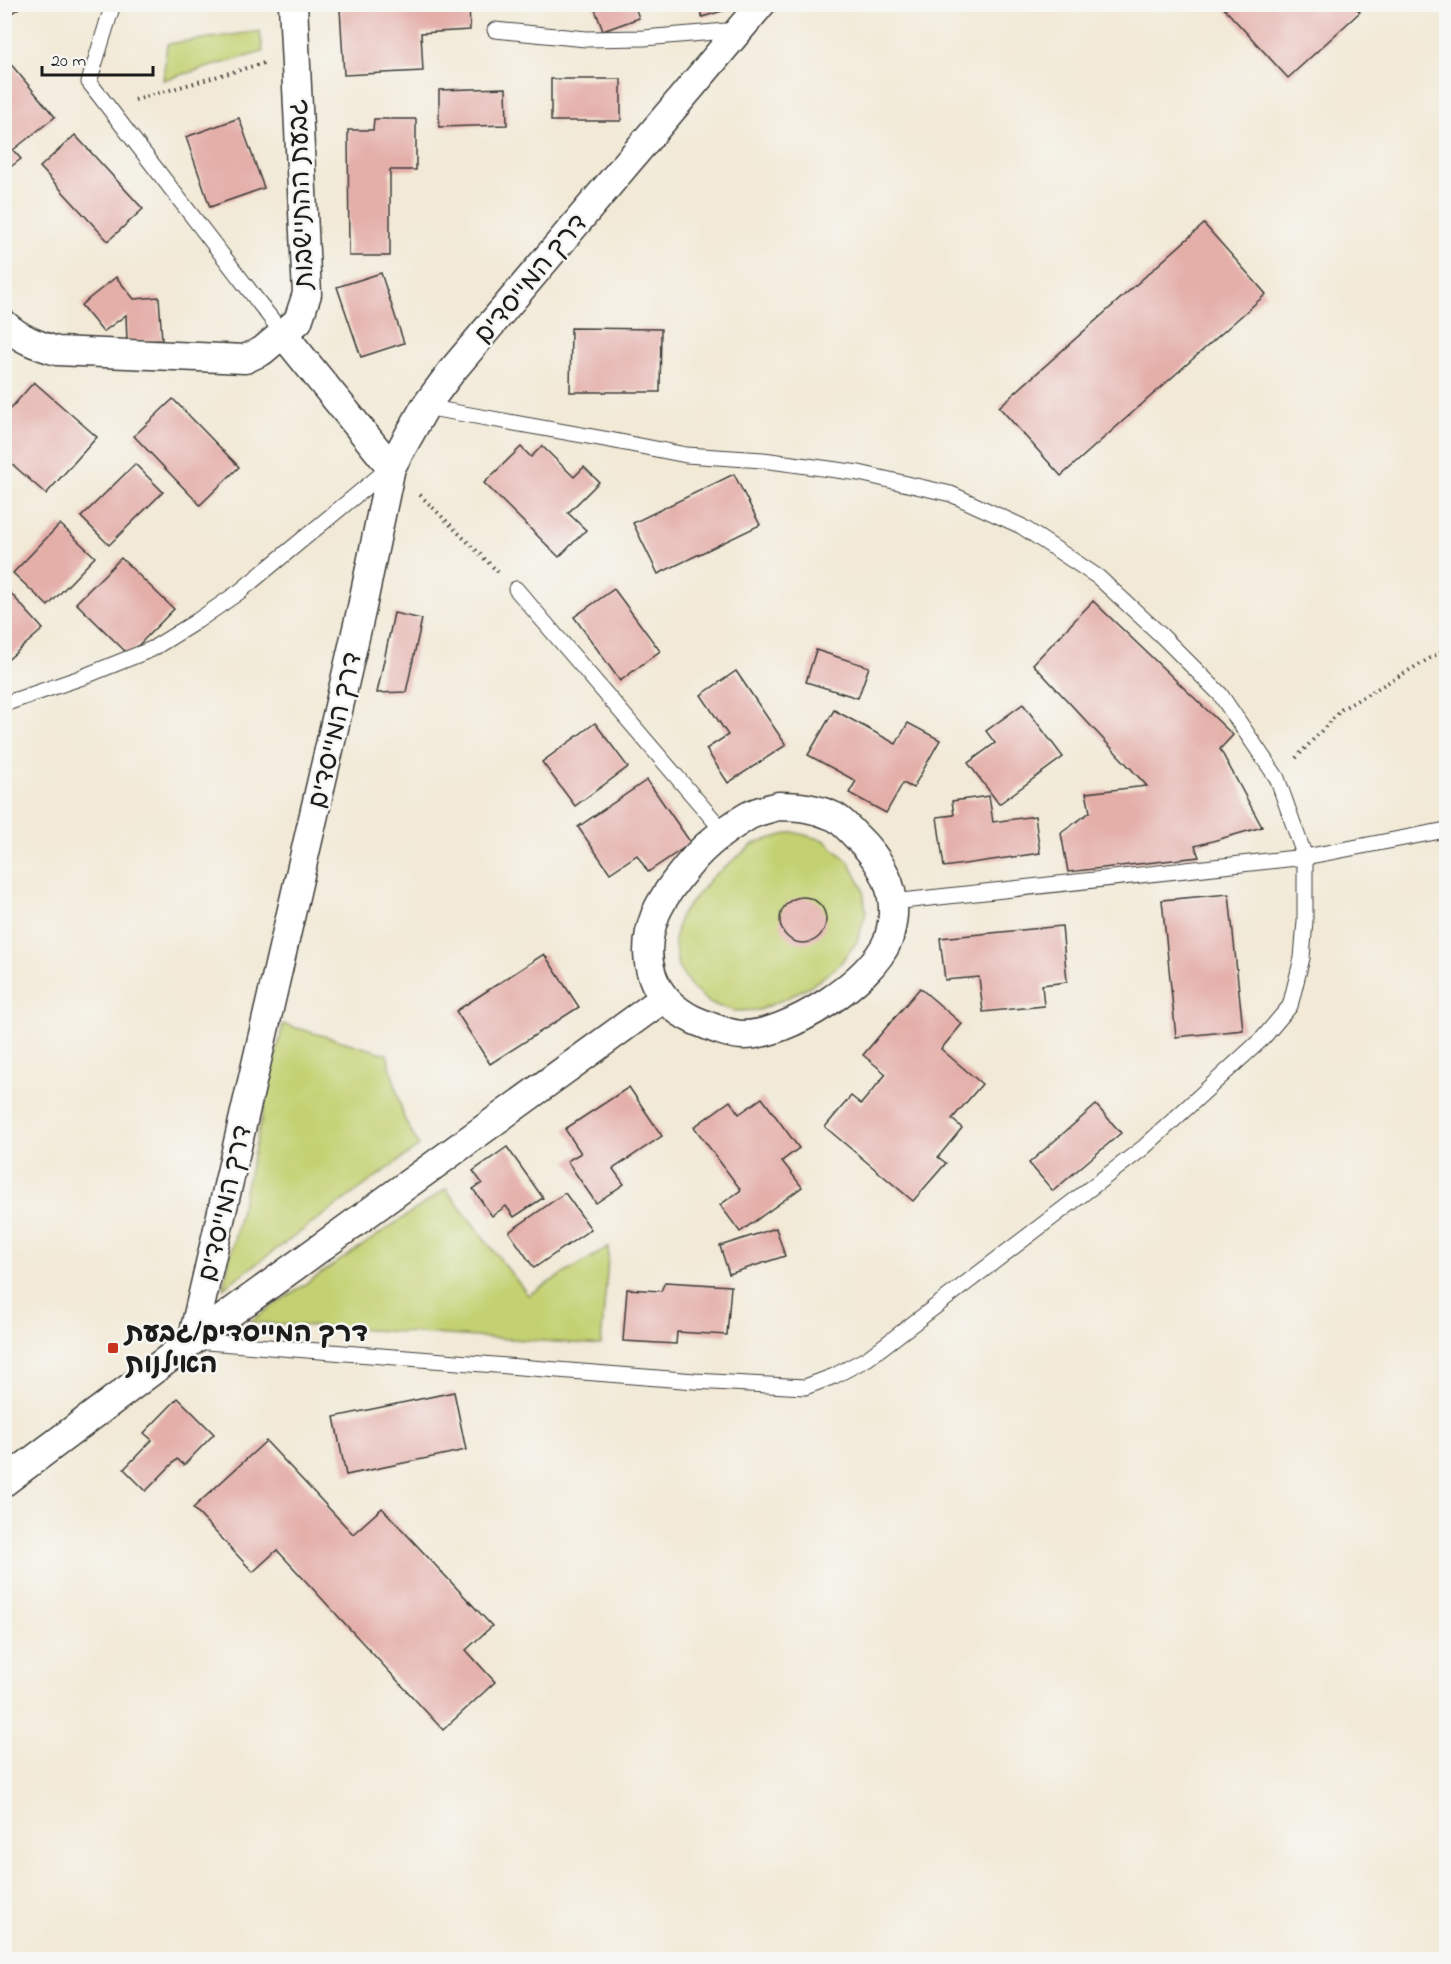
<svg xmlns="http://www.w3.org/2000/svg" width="1451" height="1964" font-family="'Indie Flower','Playpen Sans Hebrew',sans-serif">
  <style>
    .green { fill: #c3d172; stroke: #707647; stroke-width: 1.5 }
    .building { fill: #e4aea9 }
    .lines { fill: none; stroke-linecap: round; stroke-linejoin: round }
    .service-casing { stroke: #3c3b38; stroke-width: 17 }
    .minor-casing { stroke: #3c3b38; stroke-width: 31 }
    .path { stroke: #3c3b38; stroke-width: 4; stroke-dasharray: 1.5 4.5; stroke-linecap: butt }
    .service { stroke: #fff; stroke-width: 15 }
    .minor { stroke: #fff; stroke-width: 28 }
    .poi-dot { fill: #c8321e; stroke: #f6f6f2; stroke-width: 2 }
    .labels { text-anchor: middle; stroke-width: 5; stroke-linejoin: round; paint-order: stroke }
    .street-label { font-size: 27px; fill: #1c1c1c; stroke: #f6f6f2 }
    .poi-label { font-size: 27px; font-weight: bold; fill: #1c1c1c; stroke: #f6f6f2; text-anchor: start }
  </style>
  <rect width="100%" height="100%" fill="#f6f6f2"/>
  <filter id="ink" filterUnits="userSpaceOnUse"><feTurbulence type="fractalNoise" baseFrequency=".0167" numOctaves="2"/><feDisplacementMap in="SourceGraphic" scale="12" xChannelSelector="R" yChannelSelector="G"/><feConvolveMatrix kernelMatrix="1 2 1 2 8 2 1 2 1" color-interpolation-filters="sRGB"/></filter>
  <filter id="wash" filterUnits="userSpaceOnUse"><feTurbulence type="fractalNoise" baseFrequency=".008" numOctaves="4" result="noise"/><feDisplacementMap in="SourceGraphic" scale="24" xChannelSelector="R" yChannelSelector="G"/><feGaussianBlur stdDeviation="1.35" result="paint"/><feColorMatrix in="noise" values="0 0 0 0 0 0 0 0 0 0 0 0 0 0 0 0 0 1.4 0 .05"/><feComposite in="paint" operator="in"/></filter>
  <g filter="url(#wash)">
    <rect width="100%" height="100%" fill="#f2e9d6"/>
    <g class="green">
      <path d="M260 31 263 52 163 80 167 44Z"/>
      <path d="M793 832 824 840 849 862 863 889 866 913 857 942 839 965 815 983 787 998 759 1010 735 1011 711 1004 692 988 678 967 674 940 680 916 711 878 755 843Z"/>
      <path d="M283 1024 387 1054 404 1118 419 1146 223 1288Z"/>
      <path d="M446 1189 528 1295 609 1247 601 1345 249 1322Z"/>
    </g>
    <g id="blocks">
      <g class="building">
        <path d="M4 4H25L4 18Z"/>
        <path d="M371 4H469L470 30 421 33 423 71 344 75 340 9 371 8Z"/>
        <path d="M593 4H634L639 18 603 31Z"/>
        <path d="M698 4H742L743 5 702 17Z"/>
        <path d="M1220 4H1353L1360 12 1288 78Z"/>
        <path d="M4 56 55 117 13 150 21 159 4 172Z"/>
        <rect x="551" y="79" width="70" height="42"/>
        <path d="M506 88 507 125 439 127V90Z"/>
        <path d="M239 118 264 188 210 207 186 137Z"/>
        <path d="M374 119H416V170H390V256H349L348 130H373Z"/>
        <path d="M75 135 143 209 108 241 40 167Z"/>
        <path d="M1204 224 1266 294 1061 476 999 407Z"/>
        <path d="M381 273 404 343 361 357 337 287Z"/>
        <path d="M116 277 134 299 159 297 162 340 127 342 126 315 103 332 81 305Z"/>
        <path d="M571 328 661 329 660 392H570Z"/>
        <path d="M34 382 97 437 46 494 4 457V416Z"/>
        <path d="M173 399 239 467 200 505 134 436Z"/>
        <path d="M542 446 574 477 584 467 599 482 568 513 586 530 559 557 484 483 521 447 531 457Z"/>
        <path d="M135 464 163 492 109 545 81 517Z"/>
        <path d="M734 474 760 525 658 574 633 523Z"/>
        <path d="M60 524 95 557 48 606 13 573Z"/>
        <path d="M121 558 174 609 129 655 76 603Z"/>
        <path d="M6 588 43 629 4 663V590Z"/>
        <path d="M614 589 660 651 620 681 574 617Z"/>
        <path d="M1093 601 1233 735 1220 749 1262 827 1195 846 1199 857 1068 872 1061 833 1090 812 1086 793 1147 786 1033 664Z"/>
        <path d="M394 613 422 619 406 692 377 693Z"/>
        <path d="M816 650 869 667 858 698 806 682Z"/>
        <path d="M736 671 786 745 728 783 706 749 728 735 701 695Z"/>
        <path d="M1023 704 1063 757 999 804 968 763 995 743 986 731Z"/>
        <path d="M834 710 896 744 908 723 940 740 913 788 903 783 886 813 849 793 856 781 808 755Z"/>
        <path d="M595 723 628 767 575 806 542 762Z"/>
        <path d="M647 780 691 843 648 872 637 855 610 873 578 827Z"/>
        <path d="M989 796 993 822 1035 816 1040 853 944 867 937 817 954 815 952 801Z"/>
        <path d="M1229 894 1243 1030 1176 1037 1162 900Z"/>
        <circle cx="803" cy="920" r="23"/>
        <path d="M1062 926 1067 982 1042 985 1044 1006 983 1012 979 977 945 980 940 938Z"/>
        <path d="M544 954 579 1007 490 1064 456 1011Z"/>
        <path d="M920 988 962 1024 941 1049 982 1084 952 1119 962 1128 938 1157 946 1163 913 1201 825 1127 851 1096 861 1104 886 1074 863 1055Z"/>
        <path d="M629 1087 662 1136 613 1169 624 1184 596 1203 567 1161 581 1153 565 1129Z"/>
        <path d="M762 1098 799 1148 782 1161 802 1187 740 1232 720 1205 741 1190 694 1127 730 1101 739 1114Z"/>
        <path d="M1096 1105 1121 1133 1053 1191 1029 1163Z"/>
        <path d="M507 1147 543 1198 514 1217 506 1206 492 1216 473 1189 482 1183 473 1171Z"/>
        <path d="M565 1193 591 1229 534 1268 509 1232Z"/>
        <path d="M776 1228 785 1256 729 1274 720 1246Z"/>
        <path d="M665 1282 731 1286 727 1335 677 1332 676 1344 623 1341 627 1289 661 1291Z"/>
        <path d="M454 1392 466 1450 346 1475 334 1417Z"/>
        <path d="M178 1398 214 1434 184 1465 177 1459 146 1491 124 1469 152 1440 144 1433Z"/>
        <path d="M266 1441 353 1534 382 1508 492 1626 466 1650 495 1682 443 1730 277 1550 253 1572 193 1508Z"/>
      </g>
    </g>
  </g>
  <g filter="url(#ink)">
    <use href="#blocks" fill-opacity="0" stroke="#3c3b38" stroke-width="1.5"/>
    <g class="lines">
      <g class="service-casing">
        <g id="service">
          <path d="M113 4 89 82 283 334"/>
          <path d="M495 30 586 39 644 38 738 30"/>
          <path d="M516 589 724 832"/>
          <path d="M4 704 80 678 152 649 197 621 239 592 389 468"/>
          <path d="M893 902 1305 857 1446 830"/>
          <path d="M194 1341 695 1381 805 1387 834 1376 868 1358 1143 1148 1263 1038 1290 1006 1302 958 1305 921V857L1277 778 1220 694 1161 635 1098 577 1021 526 951 494 859 473 763 460 686 455 610 440 425 407"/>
        </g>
      </g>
      <g class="minor-casing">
        <g id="minor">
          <path d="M4 324C20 339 37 345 57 351L245 359 262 351 298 321 307 294 293 4"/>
          <path d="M283 334 391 467"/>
          <path d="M778 806C799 806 816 808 835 817 842 821 849 829 855 835 879 858 898 888 892 923 891 928 890 935 888 940 871 982 787 1036 742 1035 726 1034 709 1026 694 1020 651 999 638 958 656 913 664 895 679 876 692 861 707 843 728 828 748 816 757 811 768 809 778 806Z"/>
          <path d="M192 1341 664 998"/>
          <path d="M4 1482 192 1341 362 607 391 467 425 407 451 372 761 4"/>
        </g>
      </g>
      <g class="path">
        <path d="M135 100 264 63"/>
        <path d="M420 495 498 572"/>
        <path d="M1296 758 1342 709 1446 649"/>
      </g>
      <use href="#service" class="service"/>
      <use href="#minor" class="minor"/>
    </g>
  </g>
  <rect class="poi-dot" x="107" y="1342" width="12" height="12" rx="3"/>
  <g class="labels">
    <g class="street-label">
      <text transform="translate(300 194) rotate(-92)" y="9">גבעת ההתיישבות</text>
      <text transform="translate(530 278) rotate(-50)" y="9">דרך המייסדים</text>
      <text transform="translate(334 730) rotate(-77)" y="9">דרך המייסדים</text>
      <text transform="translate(224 1203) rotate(-77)" y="9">דרך המייסדים</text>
    </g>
    <g class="poi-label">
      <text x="125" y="1341">דרך המייסדים/גבעת<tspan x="125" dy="31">האילנות</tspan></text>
    </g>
  </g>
  <rect width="1451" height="1964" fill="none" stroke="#f6f6f2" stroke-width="24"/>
  <path d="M42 66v9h111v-9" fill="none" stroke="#1c1c1c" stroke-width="3"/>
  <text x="51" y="66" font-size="18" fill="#1c1c1c" stroke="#f6f6f2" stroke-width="4.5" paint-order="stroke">20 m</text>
</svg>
